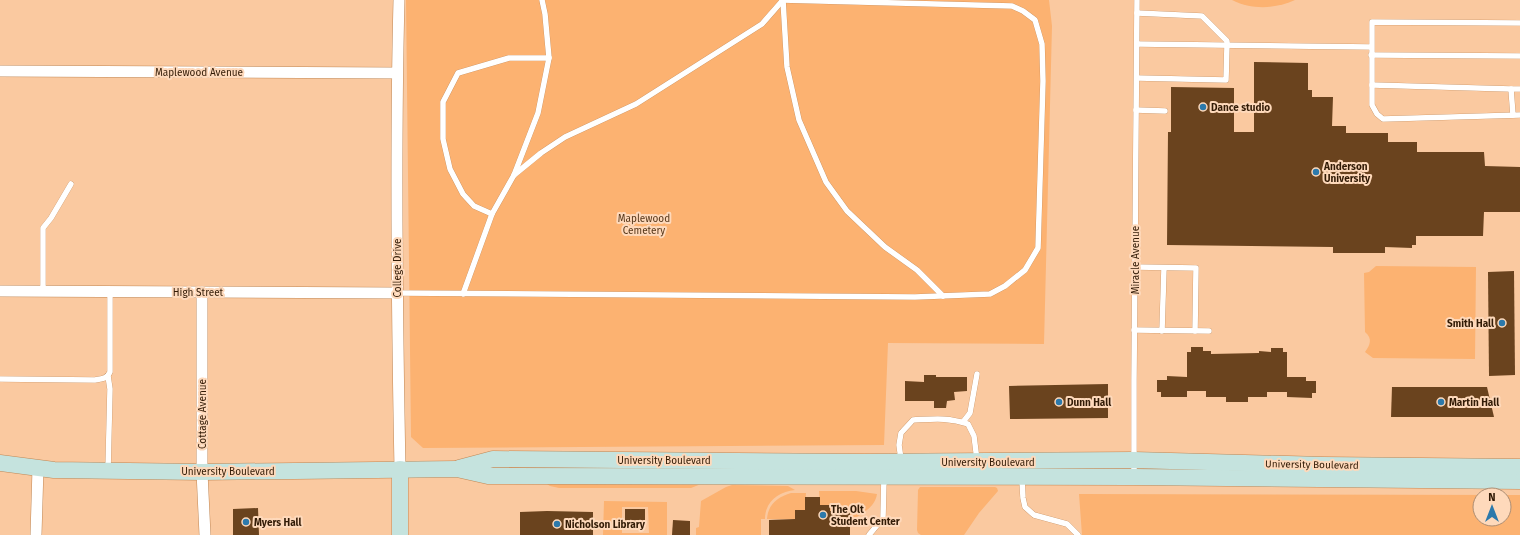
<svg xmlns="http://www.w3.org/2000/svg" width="1520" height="535" font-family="'Fira Sans',sans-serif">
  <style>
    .green { fill: #fcb271; fill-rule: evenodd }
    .building { fill: #6a431e }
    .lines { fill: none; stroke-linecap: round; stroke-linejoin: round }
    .lane-casing { stroke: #c08754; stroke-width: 6 }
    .street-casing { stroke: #c08754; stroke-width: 12 }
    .secondary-casing { stroke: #c08754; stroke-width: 17 }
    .lane { stroke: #fff; stroke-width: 5.5 }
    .street { stroke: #fff; stroke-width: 11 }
    .secondary { stroke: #c5e3de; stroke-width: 16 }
    .poi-dot { fill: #2c79ab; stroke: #fed9bb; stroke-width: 1.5 }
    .labels { text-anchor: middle; stroke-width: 4; stroke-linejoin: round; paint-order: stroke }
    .street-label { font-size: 10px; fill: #321b06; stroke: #fed9bb }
    .poi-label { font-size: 10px; font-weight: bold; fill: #321b06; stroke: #fed9bb; text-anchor: start }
    .park-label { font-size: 10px; fill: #56371a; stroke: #fed9bb }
  </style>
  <rect width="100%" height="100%" fill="#fac9a0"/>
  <g class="green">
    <path d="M406 0H1049L1052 26 1044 344 888 343 884 445 423 448 411 437Z"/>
    <path d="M1232 0H1295C1275 9 1252 10 1232 0Z"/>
    <path d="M1376 266 1476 267 1475 359 1373 358 1365 352C1370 345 1373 339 1365 332L1364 273 1369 272Z"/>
    <path d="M544 482 701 484 691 488H559L550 486Z"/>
    <path d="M732 485 788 486 795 490C779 492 765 501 765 519H761V535H696V528L699 527 701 501 726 487Z"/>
    <path d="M920 487H995L997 488 998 491 979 513 964 535H921L918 533 917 530 918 490Z"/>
    <path d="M819 491H856L877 494C875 508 861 514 850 521V511H830V505H820Z"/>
    <path d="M791 493H806L805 510H795V519H767C768 504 778 497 791 493Z"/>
    <path d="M1079 494 1520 495V535H1082ZM1480 495H1504V519H1480Z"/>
    <path d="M604 501 667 502V535H603ZM622 507H648L649 533H622Z"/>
  </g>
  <g class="building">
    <path d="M1254 62 1308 63V90H1312V97H1333L1332 126H1346V133H1388V142H1417V152H1484L1485 166 1520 167V212H1484L1483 236H1416V245H1412V248L1385 247V253H1333V247L1167 245 1168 132H1171V87L1234 88V132H1254Z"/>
    <path d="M1514 271 1515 375 1489 376 1488 272Z"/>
    <path d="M1191 347H1203V351H1211V354L1259 353V351L1271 352V348H1283V352H1287V377H1306V381H1316V393H1312V398L1287 397V392H1267V397H1248V402H1226V397H1206V391H1187V397H1161V392H1157V380H1167V376L1187 377V352H1191Z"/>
    <path d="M924 375H936V377H967V391L954 392 955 400 947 401 946 408H934V401H905V381L924 382Z"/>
    <path d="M1108 384V418L1010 419 1009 386Z"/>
    <path d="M1392 387H1487L1494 417H1391Z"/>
    <path d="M805 497H820V505H830V511H850V535H769V520L795 519V510H805Z"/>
    <path d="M258 508 259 535H233V509Z"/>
    <rect x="625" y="509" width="20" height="20"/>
    <path d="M547 511 593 512V535H520V512Z"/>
    <path d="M673 520 690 521V535H672Z"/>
  </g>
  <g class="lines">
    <g class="lane-casing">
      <g id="lane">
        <path d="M542 0 545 14 549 58H509L458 73 443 102V139L450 169 463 194 474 206 492 214 514 175 541 153 565 137 636 104 762 24 783 0"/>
        <path d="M783 0 787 67 799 120 826 182 847 211 885 247 917 270 943 296"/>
        <path d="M1520 23 1372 22V105L1377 114 1383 119 1520 115"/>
        <path d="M1137 44 1371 47"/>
        <path d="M1371 55 1520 56"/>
        <path d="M1137 78 1226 80 1227 45V41L1202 16 1137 13"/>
        <path d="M1372 85 1511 89"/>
        <path d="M1136 110 1165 111"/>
        <path d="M1513 115 1511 89H1520"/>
        <path d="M514 175 538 113 549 58"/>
        <path d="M1135 267 1196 268 1195 331"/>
        <path d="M43 291V228L51 218 71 184"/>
        <path d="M397 293 915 297 990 294 1005 286 1025 270 1038 248 1043 81 1042 44 1035 20 1023 11 1012 6 782 0"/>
        <path d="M463 294 492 214"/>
        <path d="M1134 330 1209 331"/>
        <path d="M1162 331 1164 268"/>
        <path d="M0 379 94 380C101 379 107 379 110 372V292"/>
        <path d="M963 422 970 413 977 374"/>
        <path d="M901 459 899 445 901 433 913 420C933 419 948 417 968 424L974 436 977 460"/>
        <path d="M108 470 110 389 108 376"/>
        <path d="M1134 476V380L1137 0"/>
        <path d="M1022 479 1023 498 1025 507 1034 515 1067 524 1078 535"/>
        <path d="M869 535 883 518 884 478"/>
      </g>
    </g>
    <g class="street-casing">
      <g id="street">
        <path d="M399 0C395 156 397 313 400 469"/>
        <path d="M0 71 397 73"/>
        <path d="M0 291 396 293"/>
        <path d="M202 292V472L205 535"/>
        <path d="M36 535 38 468"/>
      </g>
    </g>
    <g class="secondary-casing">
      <g id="secondary">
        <path d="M0 463 54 470 202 472 457 469 488 476 1134 477 1520 481"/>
        <path d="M459 468 493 459 864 462 1134 460 1324 465 1520 467"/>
        <path d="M400 469V535"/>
      </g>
    </g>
    <use href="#lane" class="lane"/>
    <use href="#street" class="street"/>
    <use href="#secondary" class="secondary"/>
  </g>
  <g class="poi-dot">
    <circle cx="1203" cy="107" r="4"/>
    <circle cx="1316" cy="172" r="4"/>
    <circle cx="1502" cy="323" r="4"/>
    <circle cx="1059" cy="402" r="4"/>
    <circle cx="1441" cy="402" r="4"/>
    <circle cx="823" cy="515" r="4"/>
    <circle cx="246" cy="522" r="4"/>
    <circle cx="557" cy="524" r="4"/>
  </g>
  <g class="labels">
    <g class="street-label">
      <text x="199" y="76">Maplewood Avenue</text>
      <text transform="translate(1135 260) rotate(-90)" y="4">Miracle Avenue</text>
      <text transform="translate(397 268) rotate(-90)" y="4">College Drive</text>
      <text x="198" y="296">High Street</text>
      <text transform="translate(202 414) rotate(-90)" y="4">Cottage Avenue</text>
      <text x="664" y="464">University Boulevard</text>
      <text x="988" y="466">University Boulevard</text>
      <text transform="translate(1312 464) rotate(1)" y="4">University Boulevard</text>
      <text x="228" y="475">University Boulevard</text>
    </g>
    <g class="poi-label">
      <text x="1211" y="111">Dance studio</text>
      <text x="1324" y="170">Anderson<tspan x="1324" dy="12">University</tspan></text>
      <text x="1494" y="327" text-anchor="end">Smith Hall</text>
      <text x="1067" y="406">Dunn Hall</text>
      <text x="1449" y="406">Martin Hall</text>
      <text x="831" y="513">The Olt<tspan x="831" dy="12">Student Center</tspan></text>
      <text x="254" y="526">Myers Hall</text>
      <text x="565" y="528">Nicholson Library</text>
    </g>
    <g class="park-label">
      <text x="644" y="222">Maplewood<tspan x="644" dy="12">Cemetery</tspan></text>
    </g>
  </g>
  <g transform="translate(1492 507)"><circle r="19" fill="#fed9bb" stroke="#ac8d73"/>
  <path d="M0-3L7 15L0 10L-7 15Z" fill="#2c79ab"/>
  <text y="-6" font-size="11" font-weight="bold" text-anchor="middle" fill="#321b06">N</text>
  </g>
</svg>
